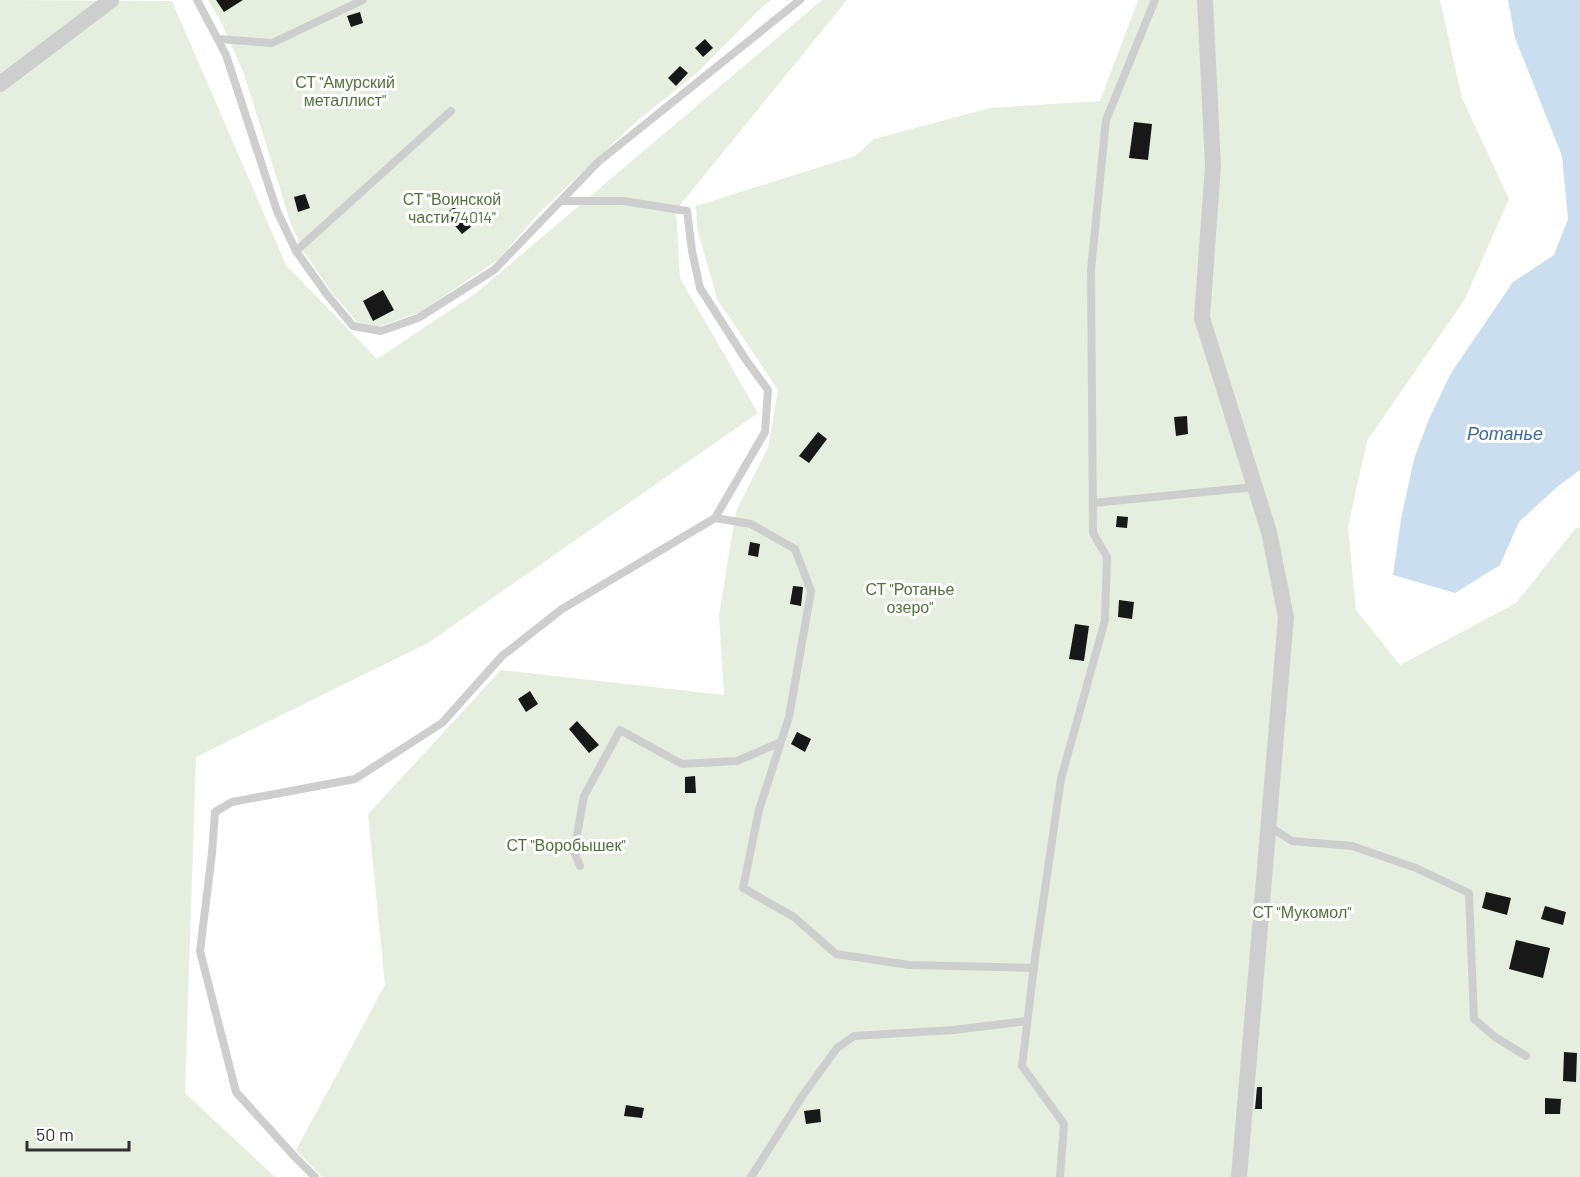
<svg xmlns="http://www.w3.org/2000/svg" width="1580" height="1177" font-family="Barlow,sans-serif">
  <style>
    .green { fill: #e6efdf }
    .water { fill: #cadef0 }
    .building { fill: #181818 }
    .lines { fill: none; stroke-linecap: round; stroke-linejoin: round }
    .lane { stroke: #cecece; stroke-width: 8 }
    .street { stroke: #cecece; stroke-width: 16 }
    .labels { text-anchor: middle; stroke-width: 6; stroke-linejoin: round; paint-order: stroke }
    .park-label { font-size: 16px; fill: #50723a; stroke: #fff }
    .water-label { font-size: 18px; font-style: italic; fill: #376c9c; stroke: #fff }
  </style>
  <rect width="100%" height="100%" fill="#fff"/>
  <g class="green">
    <path d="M0 0 172 1 286 265 377 359 476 293 822 0H847L676 210 680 278 758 413 428 643 196 757 185 1093 275 1177H0Z"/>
    <path d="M208 0H771L757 12 698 72 637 121 541 211 498 260 420 312 379 327 357 322 332 293 304 252 291 224 244 74 221 22Z"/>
    <path d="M1138 0H1440L1462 98 1509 199 1465 299 1367 441 1348 527 1356 610 1400 665 1516 603 1575 529 1580 527V1177H322L296 1150 385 985 368 814 501 670 724 695 719 616 736 511 768 448 778 390 717 299 697 228 696 206 855 156 874 139 990 108 1100 101Z"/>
  </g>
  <path class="water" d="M1508 0H1580V470L1557 487 1519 522 1500 565 1455 593 1393 575 1401 519 1414 459 1429 419 1451 373 1513 282 1554 255 1568 219 1562 156 1515 38Z"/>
  <g class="building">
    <path d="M216 0H243L224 12Z"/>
    <path d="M360 12 363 23 351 27 347 16Z"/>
    <path d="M705 39 713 48 703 57 695 48Z"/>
    <path d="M680 66 688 73 676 86 668 78Z"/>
    <path d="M1134 122 1152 124 1148 160 1129 158Z"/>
    <path d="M305 194 310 208 298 212 294 197Z"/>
    <path d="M454 207 471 227 462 234 445 214Z"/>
    <path d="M383 290 394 310 373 321 363 301Z"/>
    <path d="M1187 416 1188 434 1176 436 1174 417Z"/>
    <path d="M818 432 827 439 809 463 799 456Z"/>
    <path d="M1117 516 1128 517 1127 528 1116 527Z"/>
    <path d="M750 542 760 544 758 557 748 555Z"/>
    <path d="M793 586 803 587 801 606 790 604Z"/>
    <path d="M1119 600 1134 602 1132 619 1118 617Z"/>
    <path d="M1075 624 1089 626 1084 661 1069 659Z"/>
    <path d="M530 691 538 704 526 712 518 699Z"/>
    <path d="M577 721 599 745 589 753 569 729Z"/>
    <path d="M797 732 811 739 805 752 791 744Z"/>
    <path d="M695 776 696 793H685V777Z"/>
    <path d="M1486 892 1511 898 1507 915 1482 908Z"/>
    <path d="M1545 906 1566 912 1563 925 1541 919Z"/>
    <path d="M1516 940 1550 948 1543 978 1509 969Z"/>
    <path d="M1564 1052 1577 1053 1576 1082 1563 1081Z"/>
    <path d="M1257 1087H1262V1109H1255Z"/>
    <path d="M1545 1098 1561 1099 1560 1114H1545Z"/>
    <path d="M626 1105 644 1108 642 1118 624 1116Z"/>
    <path d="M820 1109 821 1122 806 1124 804 1111Z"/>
  </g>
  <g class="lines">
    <g class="lane">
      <path d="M197 0 226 55 277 211 296 251 451 111"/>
      <path d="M218 39 272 43 363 0"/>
      <path d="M296 251 328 296 353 326 381 331 418 318 494 270 598 162 800 0"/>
      <path d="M1093 503 1255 487"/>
      <path d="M715 518 751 524 795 549 811 591 789 717 759 810 743 888 794 917 836 954 909 965 1034 968"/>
      <path d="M1269 826 1292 841 1352 846 1416 868 1469 893 1474 1019 1495 1037 1526 1056"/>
      <path d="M580 866 574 852 584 796 620 730 682 764 737 761 781 742"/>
      <path d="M315 1177 295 1157 236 1092 200 951 212 853 215 812 232 802 355 779 442 723 502 656 562 609 715 518 765 432 768 390 746 360 700 288 692 251 687 211 623 201H561"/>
      <path d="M751 1177 803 1095 837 1048 854 1036 954 1030 1027 1021"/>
      <path d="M1060 1177 1064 1124 1022 1066 1035 958 1061 779 1105 620 1107 557 1093 533 1091 270 1106 120 1155 0"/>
    </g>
    <g class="street">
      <path d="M1205 0 1213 166 1202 318 1269 532 1286 617 1239 1177"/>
      <path d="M0 84 111 0"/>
    </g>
  </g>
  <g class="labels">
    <g class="park-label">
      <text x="345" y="88">СТ "Амурский<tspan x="345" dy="18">металлист"</tspan></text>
      <text x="452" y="205">СТ "Воинской<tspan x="452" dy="18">части 74014"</tspan></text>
      <text x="910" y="595">СТ "Ротанье<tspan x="910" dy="18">озеро"</tspan></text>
      <text x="566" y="851">СТ "Воробышек"</text>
      <text x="1302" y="918">СТ "Мукомол"</text>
    </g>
    <g class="water-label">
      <text x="1505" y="440">Ротанье</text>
    </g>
  </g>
  <path d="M27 1141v9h102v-9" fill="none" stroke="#313131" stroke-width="3"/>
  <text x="36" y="1141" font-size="18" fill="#313131" stroke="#ffffff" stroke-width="4.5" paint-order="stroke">50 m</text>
</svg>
